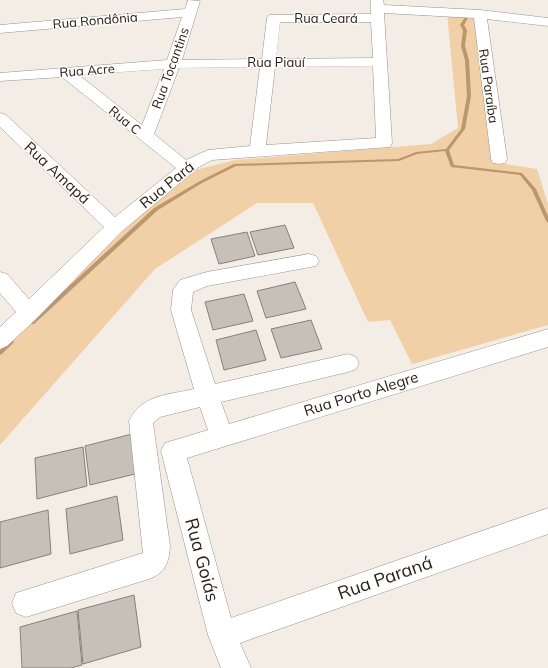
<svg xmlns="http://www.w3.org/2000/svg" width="548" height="668" font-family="Mulish,sans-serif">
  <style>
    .green { fill: #f2d0a7 }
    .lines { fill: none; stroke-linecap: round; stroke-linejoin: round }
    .stream { fill: #ba976c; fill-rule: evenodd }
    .building { fill: #c6c0b9; stroke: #858079 }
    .minor-casing { stroke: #97928b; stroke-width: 1 }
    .minor { fill: #fff; fill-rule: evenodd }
    .labels { text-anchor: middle; stroke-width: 3; stroke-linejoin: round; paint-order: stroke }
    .far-street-label { font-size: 13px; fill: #242220; stroke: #fffbf7 }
    .street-label { font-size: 15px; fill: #242220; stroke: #fffbf7 }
    .near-street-label { font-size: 18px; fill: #242220; stroke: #fffbf7 }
  </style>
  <rect width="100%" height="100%" fill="#f3ede6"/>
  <path class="green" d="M447 13 475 15 492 162 537 169 548 204V325L412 364 390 320 368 322 313 203H257L155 269 0 445V345L187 172 235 160 431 144 458 128Z"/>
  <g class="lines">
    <g class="stream">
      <path d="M465 17 468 18 464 25 467 30 465 46 469 60 471 96 465 129 449 150 454 165 522 173 536 189 548 216V223L546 221 532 190 520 175 451 167 445 151 417 154 399 161 236 166 202 183 158 210 34 324H30V322L154 208 200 181 234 164 398 159 416 152 446 149 461 129 467 96 465 60 461 46 463 30 460 25Z"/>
      <path d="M11 340 13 341 14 342 2 354 0 355V350L9 341Z"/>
    </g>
  </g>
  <g class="building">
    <path d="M285 225 294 248 258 255 250 232Z"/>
    <path d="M247 232 255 256 219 264 211 239Z"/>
    <path d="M295 282 306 309 266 318 257 291Z"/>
    <path d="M244 294 253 321 213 330 205 302Z"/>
    <path d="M311 320 322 349 281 358 271 329Z"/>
    <path d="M256 330 266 360 224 370 216 340Z"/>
    <path d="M132 434 139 473 90 485 85 446Z"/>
    <path d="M83 447 87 486 37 499 35 458Z"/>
    <path d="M117 496 123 540 70 554 66 509Z"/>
    <path d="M48 510 51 554 0 568V522Z"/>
    <path d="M134 595 141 647 83 664 78 610Z"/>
    <path d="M77 611 82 665 71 668H22L20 627Z"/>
  </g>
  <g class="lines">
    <g class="minor-casing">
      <g id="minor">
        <path d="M188 0 200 1 182 60 262 59 267 18 269 15 371 14V0H383L384 5 480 10 548 18V26L487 19 507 159 505 163 499 164 493 163 491 159 474 18 384 13 392 143 390 147 212 160 199 167 121 232 36 319 7 346 0 349V327L16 312 0 293V272L7 274 29 299 104 227 0 127V113L6 115 115 217 176 168 62 77 0 81V73L167 60 182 17 0 33V25L185 9ZM280 22H371L373 58 276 59ZM373 66 376 138 266 145 275 67ZM260 67 250 146 208 150 186 160 154 134 179 68ZM164 69 142 125 79 75Z"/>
        <path d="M309 254 316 256 319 261 316 266 207 286 193 292 191 310 215 384 348 354 356 357 359 363 356 369 348 372 221 402 229 424 548 329V347L187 458 231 618 548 508V534L240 643 251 668H221L208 635 161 451 165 443 208 430 200 407 160 417 153 423 170 546C169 563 165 573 149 579L26 617 16 613 12 603 16 593 143 553 129 421C142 394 169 395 194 389L171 310 173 290 180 280 207 272Z"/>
      </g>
    </g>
    <use href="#minor" class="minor"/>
  </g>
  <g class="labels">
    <g class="far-street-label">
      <text x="326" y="23">Rua Ceará</text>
      <text transform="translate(95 20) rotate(-5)" y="5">Rua Rondônia</text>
      <text x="276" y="67">Rua Piauí</text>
      <text transform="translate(170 68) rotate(-70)" y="5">Rua Tocantins</text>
      <text transform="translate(87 70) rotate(-4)" y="5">Rua Acre</text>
      <text transform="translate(489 86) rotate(82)" y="5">Rua Paraíba</text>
      <text transform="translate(125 120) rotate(39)" y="5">Rua C</text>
    </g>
    <g class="street-label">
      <text transform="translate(57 173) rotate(43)" y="5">Rua Amapá</text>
      <text transform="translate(167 185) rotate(-39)" y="5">Rua Pará</text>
      <text transform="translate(361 394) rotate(-17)" y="5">Rua Porto Alegre</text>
    </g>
    <g class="near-street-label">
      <text transform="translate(202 560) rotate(75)" y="6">Rua Goiás</text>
      <text transform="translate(385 578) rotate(-19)" y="6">Rua Paraná</text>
    </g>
  </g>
</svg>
